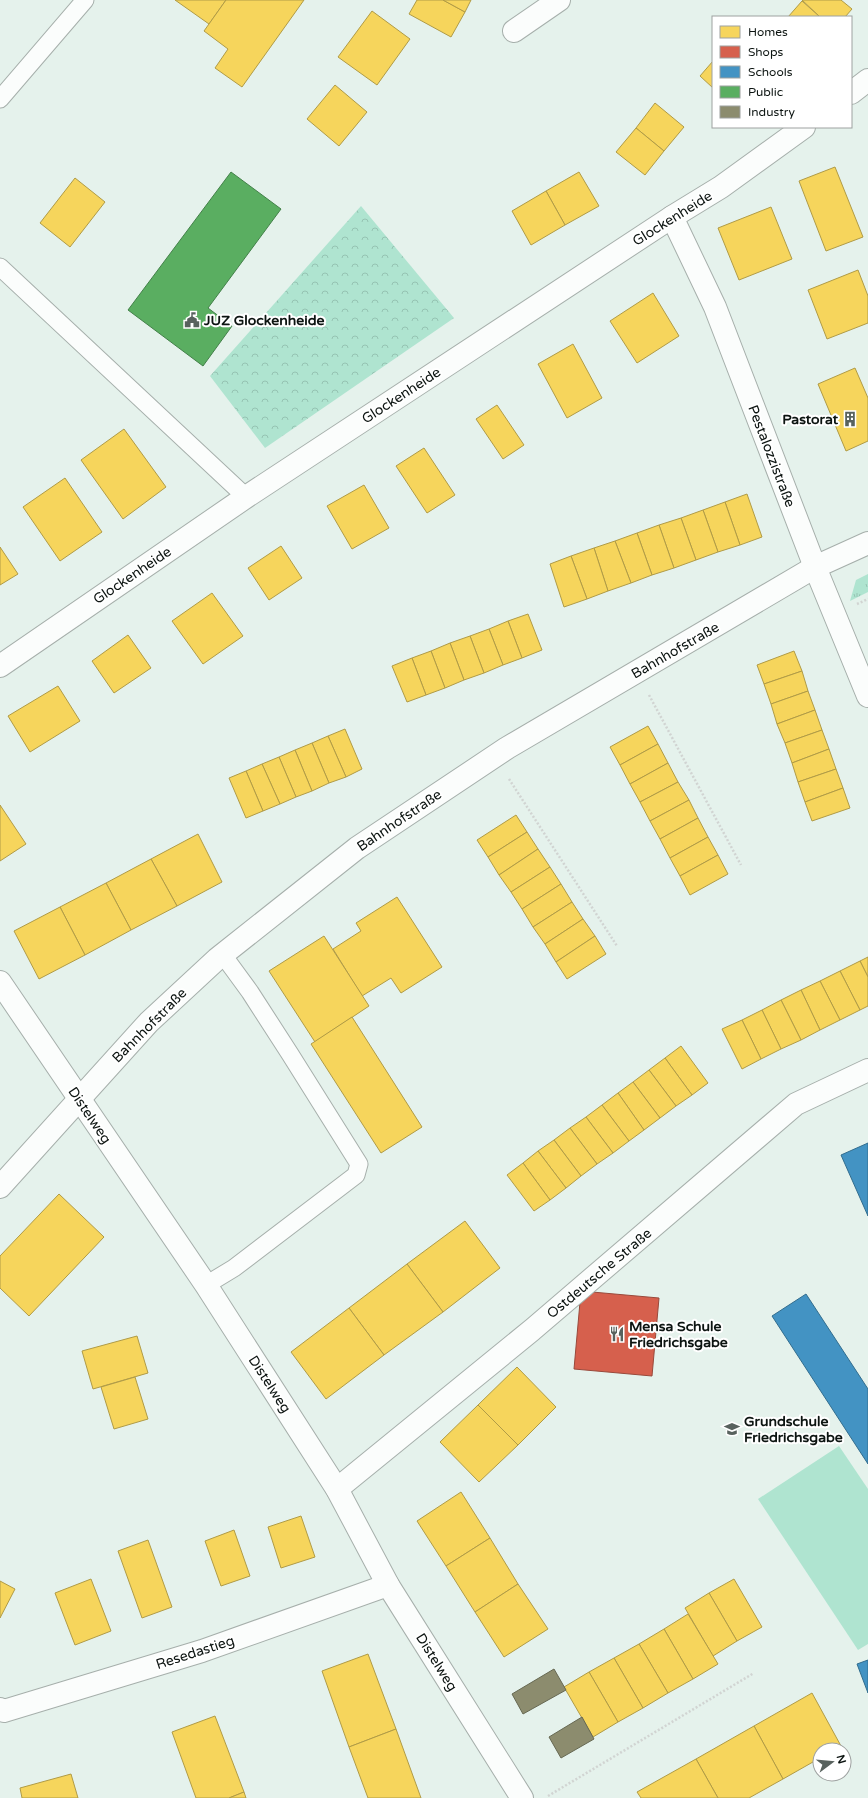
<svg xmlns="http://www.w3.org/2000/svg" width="868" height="1798" font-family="'Varela Round',sans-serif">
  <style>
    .grass { fill: url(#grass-tufts) }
    .park { fill: url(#park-crowns) }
    .pitch { fill: #afe4d0 }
    .homes { fill: #f6d55c; stroke: #b09b46 }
    .shops { fill: #d6604d; stroke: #99493b }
    .schools { fill: #4393c3; stroke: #326d8e }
    .public { fill: #5aae61; stroke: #438049 }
    .industry { fill: #8c8c6e; stroke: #666852 }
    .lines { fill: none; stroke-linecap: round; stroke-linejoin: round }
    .lane-casing { stroke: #a6afab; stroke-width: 19 }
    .street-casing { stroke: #a6afab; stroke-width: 24 }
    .path { stroke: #d1d4d2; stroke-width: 2.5; stroke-dasharray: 2 2; stroke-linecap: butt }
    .lane { stroke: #fbfdfc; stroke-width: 17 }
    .street { stroke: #fbfdfc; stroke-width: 22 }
    .labels { text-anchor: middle; stroke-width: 4; stroke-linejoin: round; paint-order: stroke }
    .street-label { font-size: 14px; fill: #0c1411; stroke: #fff }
    .poi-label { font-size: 14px; font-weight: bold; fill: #0c1411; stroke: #fff; text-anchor: start }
  </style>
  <defs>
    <pattern id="grass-tufts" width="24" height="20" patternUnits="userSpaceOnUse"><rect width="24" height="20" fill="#afe4d0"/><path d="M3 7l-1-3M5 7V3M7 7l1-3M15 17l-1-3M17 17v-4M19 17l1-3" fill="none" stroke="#95c3b2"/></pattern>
    <pattern id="park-crowns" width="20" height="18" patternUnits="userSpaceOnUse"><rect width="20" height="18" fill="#afe4d0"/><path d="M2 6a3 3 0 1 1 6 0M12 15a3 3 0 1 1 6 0" fill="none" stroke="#95c3b2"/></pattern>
  </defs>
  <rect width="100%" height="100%" fill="#e5f2ec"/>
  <path class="grass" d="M868 574V592L850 601 856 580Z"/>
  <path class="park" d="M361 206 454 318 265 448 210 376Z"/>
  <path class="pitch" d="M839 1446 868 1489V1644L858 1650 758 1499Z"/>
  <g class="homes">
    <path d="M175 0H226L209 24Z"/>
    <path d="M226 0H304L242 87 215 68 228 49 204 31Z"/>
    <path d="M417 0H443L465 12 451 37 409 14Z"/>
    <path d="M443 0H471L465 12Z"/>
    <path d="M802 0H841L852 9 845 17H820Z"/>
    <path d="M802 1 820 17H788Z"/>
    <path d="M372 11 410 39 377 85 338 57Z"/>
    <path d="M713 61V88L700 76Z"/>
    <path d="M335 85 367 112 339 146 307 119Z"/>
    <path d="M655 103 684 127 664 151 636 128Z"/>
    <path d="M636 128 664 151 645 175 616 152Z"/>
    <path d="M835 167 863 237 826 251 799 181Z"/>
    <path d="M579 172 599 206 565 225 546 191Z"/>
    <path d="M75 178 105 202 70 247 40 223Z"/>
    <path d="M546 191 565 225 531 245 512 211Z"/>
    <path d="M771 207 792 259 739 280 718 228Z"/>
    <path d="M858 270 868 296V323L827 339 808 290Z"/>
    <path d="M653 293 679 336 637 363 610 321Z"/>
    <path d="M573 344 602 398 567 418 538 364Z"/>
    <path d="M855 368 868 398V441L846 451 818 384Z"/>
    <path d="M497 405 524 445 503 459 476 419Z"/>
    <path d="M124 429 166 487 123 519 81 460Z"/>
    <path d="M424 448 455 495 427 513 396 466Z"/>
    <path d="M65 478 102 532 60 561 23 507Z"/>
    <path d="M364 485 389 528 352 549 327 506Z"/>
    <path d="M747 494 762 537 740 545 725 502Z"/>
    <path d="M725 502 740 545 718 552 703 510Z"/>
    <path d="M703 510 718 552 696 560 681 518Z"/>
    <path d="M681 518 696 560 674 568 659 525Z"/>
    <path d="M659 525 674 568 652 575 637 533Z"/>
    <path d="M637 533 652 575 631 583 615 541Z"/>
    <path d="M615 541 631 583 608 591 594 548Z"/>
    <path d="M281 546 302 578 269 600 248 568Z"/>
    <path d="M0 547 18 574 0 585Z"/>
    <path d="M594 548 608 591 587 599 571 556Z"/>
    <path d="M571 556 587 599 564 607 550 564Z"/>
    <path d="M212 593 243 636 203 664 172 621Z"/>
    <path d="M528 614 542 650 522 658 508 621Z"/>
    <path d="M508 621 522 658 503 665 489 629Z"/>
    <path d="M489 629 503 665 484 673 470 636Z"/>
    <path d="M128 635 151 668 114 693 92 661Z"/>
    <path d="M470 636 484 673 464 680 450 643Z"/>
    <path d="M450 643 464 680 445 688 431 651Z"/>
    <path d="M431 651 445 688 426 695 412 658Z"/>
    <path d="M794 651 802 671 764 684 757 665Z"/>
    <path d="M412 658 426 695 407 702 392 666Z"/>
    <path d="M802 671 808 691 771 704 764 684Z"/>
    <path d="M58 686 80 721 30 752 8 716Z"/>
    <path d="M808 691 815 710 777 724 771 704Z"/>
    <path d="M815 710 822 730 785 743 777 724Z"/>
    <path d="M648 726 658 744 620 765 610 747Z"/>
    <path d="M345 729 362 769 346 777 328 736Z"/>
    <path d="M822 730 829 749 792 763 785 743Z"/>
    <path d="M328 736 346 777 329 783 312 743Z"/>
    <path d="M312 743 329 783 312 791 295 750Z"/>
    <path d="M658 744 668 763 630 784 620 765Z"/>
    <path d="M829 749 836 769 798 782 792 763Z"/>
    <path d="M295 750 312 791 296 797 279 757Z"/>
    <path d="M279 757 296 797 280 804 262 764Z"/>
    <path d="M668 763 678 782 640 802 630 784Z"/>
    <path d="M262 764 280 804 263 811 246 771Z"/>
    <path d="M836 769 843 788 805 802 798 782Z"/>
    <path d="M246 771 263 811 246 818 229 778Z"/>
    <path d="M678 782 689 800 650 821 640 802Z"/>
    <path d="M843 788 850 808 812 821 805 802Z"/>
    <path d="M689 800 698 818 660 839 650 821Z"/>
    <path d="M0 805 26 844 0 861Z"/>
    <path d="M516 815 527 832 488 857 477 840Z"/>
    <path d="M698 818 708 837 670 858 660 839Z"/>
    <path d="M527 832 538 849 499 875 488 857Z"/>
    <path d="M198 834 222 882 177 906 151 859Z"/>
    <path d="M708 837 718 855 680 876 670 858Z"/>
    <path d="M538 849 550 867 511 892 499 875Z"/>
    <path d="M718 855 728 874 690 895 680 876Z"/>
    <path d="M151 859 177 906 131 930 106 883Z"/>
    <path d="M550 867 561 884 522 909 511 892Z"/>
    <path d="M106 883 131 930 85 955 60 907Z"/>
    <path d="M561 884 572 902 533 927 522 909Z"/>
    <path d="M397 897 442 967 401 993 391 978 362 996 333 949 361 931 356 923Z"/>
    <path d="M572 902 583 919 545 944 533 927Z"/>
    <path d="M60 907 85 955 39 979 14 931Z"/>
    <path d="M583 919 595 936 556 962 545 944Z"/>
    <path d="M324 936 369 1006 315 1042 269 971Z"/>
    <path d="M595 936 606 954 567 979 556 962Z"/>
    <path d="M868 957V977L860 961Z"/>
    <path d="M860 961 868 977V1006L860 1010 840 971Z"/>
    <path d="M840 971 860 1010 840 1020 820 981Z"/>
    <path d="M820 981 840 1020 820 1030 801 990Z"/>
    <path d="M801 990 820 1030 801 1040 781 1000Z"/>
    <path d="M781 1000 801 1040 781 1049 762 1010Z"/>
    <path d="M762 1010 781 1049 761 1059 742 1020Z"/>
    <path d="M352 1017 422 1127 381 1153 311 1044Z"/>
    <path d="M742 1020 761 1059 742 1069 722 1029Z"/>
    <path d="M681 1046 708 1083 692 1095 665 1058Z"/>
    <path d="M665 1058 692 1095 676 1106 649 1070Z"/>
    <path d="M649 1070 676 1106 660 1118 633 1082Z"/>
    <path d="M633 1082 660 1118 644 1130 618 1093Z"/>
    <path d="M618 1093 644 1130 629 1141 602 1105Z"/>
    <path d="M602 1105 629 1141 613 1153 586 1117Z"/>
    <path d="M586 1117 613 1153 597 1164 570 1128Z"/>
    <path d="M570 1128 597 1164 581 1176 554 1140Z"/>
    <path d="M554 1140 581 1176 566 1188 538 1151Z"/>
    <path d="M538 1151 566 1188 550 1200 523 1163Z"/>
    <path d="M523 1163 550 1200 534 1211 507 1175Z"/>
    <path d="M59 1194 104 1237 29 1316 0 1288V1256Z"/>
    <path d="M465 1221 500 1268 443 1312 407 1264Z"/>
    <path d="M407 1264 443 1312 384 1355 349 1308Z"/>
    <path d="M349 1308 384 1355 326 1399 291 1352Z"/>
    <path d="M137 1336 148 1373 93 1389 82 1351Z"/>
    <path d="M517 1367 556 1407 518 1445 478 1405Z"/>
    <path d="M135 1377 148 1419 114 1429 101 1387Z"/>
    <path d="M478 1405 518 1445 479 1482 440 1442Z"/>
    <path d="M461 1492 490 1538 446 1566 417 1521Z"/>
    <path d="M301 1516 315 1557 281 1568 268 1527Z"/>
    <path d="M234 1530 250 1576 221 1586 205 1541Z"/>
    <path d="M490 1538 518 1584 475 1612 446 1566Z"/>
    <path d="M148 1540 172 1607 142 1618 118 1551Z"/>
    <path d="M91 1579 111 1631 75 1645 55 1593Z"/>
    <path d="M734 1579 762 1627 737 1641 709 1593Z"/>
    <path d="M0 1581 15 1589 0 1618Z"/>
    <path d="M518 1584 548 1629 504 1657 475 1612Z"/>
    <path d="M709 1593 737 1641 713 1656 685 1608Z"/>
    <path d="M688 1614 718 1664 693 1679 664 1629Z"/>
    <path d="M664 1629 693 1679 668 1693 639 1644Z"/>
    <path d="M639 1644 668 1693 643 1708 614 1658Z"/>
    <path d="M368 1654 396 1729 349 1747 322 1671Z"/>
    <path d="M614 1658 643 1708 618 1722 589 1672Z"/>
    <path d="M589 1672 618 1722 593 1737 564 1687Z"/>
    <path d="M812 1693 841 1746 834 1750H820V1758L783 1779 754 1726Z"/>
    <path d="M215 1716 244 1792 229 1798H196L172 1732Z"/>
    <path d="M754 1726 783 1779 749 1798H718L696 1759Z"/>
    <path d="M396 1729 421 1798H368L349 1747Z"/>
    <path d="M696 1759 718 1798H641L637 1792Z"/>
    <path d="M71 1774 78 1798H22L20 1788Z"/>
    <path d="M244 1792 246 1798H229Z"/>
  </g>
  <path class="shops" d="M581 1291 659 1298 652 1376 574 1369Z"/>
  <g class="schools">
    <path d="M868 1143V1216L841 1155Z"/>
    <path d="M806 1294 868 1389V1464L772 1316Z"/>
    <path d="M868 1660V1693L857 1664Z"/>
  </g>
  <path class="public" d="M231 172 281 209 208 308 232 326 203 366 128 310Z"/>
  <g class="industry">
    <path d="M554 1669 566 1690 523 1714 512 1694Z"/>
    <path d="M582 1717 594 1739 561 1758 549 1737Z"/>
  </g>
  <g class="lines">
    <g class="lane-casing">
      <g id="lane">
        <path d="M0 99 85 0"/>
        <path d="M0 267 246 497"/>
        <path d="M206 1285 234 1268 356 1175 359 1164 290 1054 250 992 223 955"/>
      </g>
    </g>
    <g class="street-casing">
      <g id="street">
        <path d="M514 31 559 0"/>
        <path d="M851 93 868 80"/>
        <path d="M672 217 715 307 815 567 868 696"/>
        <path d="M0 666 246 497 672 217 721 187 804 127"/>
        <path d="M0 982 206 1285 337 1489 388 1585 522 1798"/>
        <path d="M0 1187 149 1022 217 959 357 848 507 748 815 567 868 543"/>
        <path d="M337 1489 532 1330 796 1104 868 1070"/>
        <path d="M0 1709 4 1711 202 1651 388 1585"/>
      </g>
    </g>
    <g class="path">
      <path d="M857 604 868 599"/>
      <path d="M649 695 741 865"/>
      <path d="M509 779 617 946"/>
      <path d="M548 1796 754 1673"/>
    </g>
    <use href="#lane" class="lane"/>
    <use href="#street" class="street"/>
  </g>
  <defs>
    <g id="civic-bare" transform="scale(1.2)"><path d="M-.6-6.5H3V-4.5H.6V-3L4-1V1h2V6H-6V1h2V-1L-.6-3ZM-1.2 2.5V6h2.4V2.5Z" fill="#58625e" stroke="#fff" stroke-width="2.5" paint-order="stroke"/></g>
    <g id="building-bare" transform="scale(1.2)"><path d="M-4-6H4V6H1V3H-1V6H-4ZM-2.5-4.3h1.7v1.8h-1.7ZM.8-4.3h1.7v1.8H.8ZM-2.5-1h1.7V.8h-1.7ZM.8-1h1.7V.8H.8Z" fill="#58625e" stroke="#fff" stroke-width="2.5" paint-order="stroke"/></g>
    <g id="restaurant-bare" transform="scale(1.2)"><path d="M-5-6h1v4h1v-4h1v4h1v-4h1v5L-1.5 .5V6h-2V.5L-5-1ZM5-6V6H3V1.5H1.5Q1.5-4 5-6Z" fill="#58625e" stroke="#fff" stroke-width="2.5" paint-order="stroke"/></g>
    <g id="school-bare" transform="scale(1.2)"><path d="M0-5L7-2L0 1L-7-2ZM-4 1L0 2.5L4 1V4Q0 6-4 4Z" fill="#58625e" stroke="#fff" stroke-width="2.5" paint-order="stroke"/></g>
  </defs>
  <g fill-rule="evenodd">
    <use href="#civic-bare" x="192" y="320"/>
    <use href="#building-bare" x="850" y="419"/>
    <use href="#restaurant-bare" x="617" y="1334"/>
    <use href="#school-bare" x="732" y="1429"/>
  </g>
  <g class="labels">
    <g class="street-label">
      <text transform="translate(672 218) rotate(-32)" y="5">Glockenheide</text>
      <text transform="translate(401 395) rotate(-33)" y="5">Glockenheide</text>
      <text transform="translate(772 456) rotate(69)" y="5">Pestalozzistraße</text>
      <text transform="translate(132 575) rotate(-34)" y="5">Glockenheide</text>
      <text transform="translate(675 650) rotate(-30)" y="5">Bahnhofstraße</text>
      <text transform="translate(399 820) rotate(-34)" y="5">Bahnhofstraße</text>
      <text transform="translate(149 1025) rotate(-45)" y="5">Bahnhofstraße</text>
      <text transform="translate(90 1115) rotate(56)" y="5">Distelweg</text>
      <text transform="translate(599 1273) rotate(-40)" y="5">Ostdeutsche Straße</text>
      <text transform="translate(270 1384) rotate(57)" y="5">Distelweg</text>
      <text transform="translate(195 1652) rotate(-18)" y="5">Resedastieg</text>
      <text transform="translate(437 1662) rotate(58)" y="5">Distelweg</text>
    </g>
    <g class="poi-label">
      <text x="204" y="325">JUZ Glockenheide</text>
      <text x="838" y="424" text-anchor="end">Pastorat</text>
      <text x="629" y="1331">Mensa Schule<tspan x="629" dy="16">Friedrichsgabe</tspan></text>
      <text x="744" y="1426">Grundschule<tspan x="744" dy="16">Friedrichsgabe</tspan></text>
    </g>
  </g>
  <rect x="712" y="16" width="140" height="112" fill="#ffffff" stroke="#9ea1a0"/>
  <rect x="720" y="26" width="20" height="12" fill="#f6d55c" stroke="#9ea1a0"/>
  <text x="748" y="36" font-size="12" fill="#0c1411">Homes</text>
  <rect x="720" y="46" width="20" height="12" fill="#d6604d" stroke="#9ea1a0"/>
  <text x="748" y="56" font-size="12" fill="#0c1411">Shops</text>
  <rect x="720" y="66" width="20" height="12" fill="#4393c3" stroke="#9ea1a0"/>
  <text x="748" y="76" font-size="12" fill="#0c1411">Schools</text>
  <rect x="720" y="86" width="20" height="12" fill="#5aae61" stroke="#9ea1a0"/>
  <text x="748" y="96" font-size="12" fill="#0c1411">Public</text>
  <rect x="720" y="106" width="20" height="12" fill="#8c8c6e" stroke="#9ea1a0"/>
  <text x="748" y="116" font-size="12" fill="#0c1411">Industry</text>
  <g transform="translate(832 1762) rotate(74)"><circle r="19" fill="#ffffff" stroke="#9ea1a0"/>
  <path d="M0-3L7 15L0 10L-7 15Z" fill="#58625e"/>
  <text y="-6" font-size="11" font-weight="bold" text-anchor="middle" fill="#0c1411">N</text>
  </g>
</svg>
